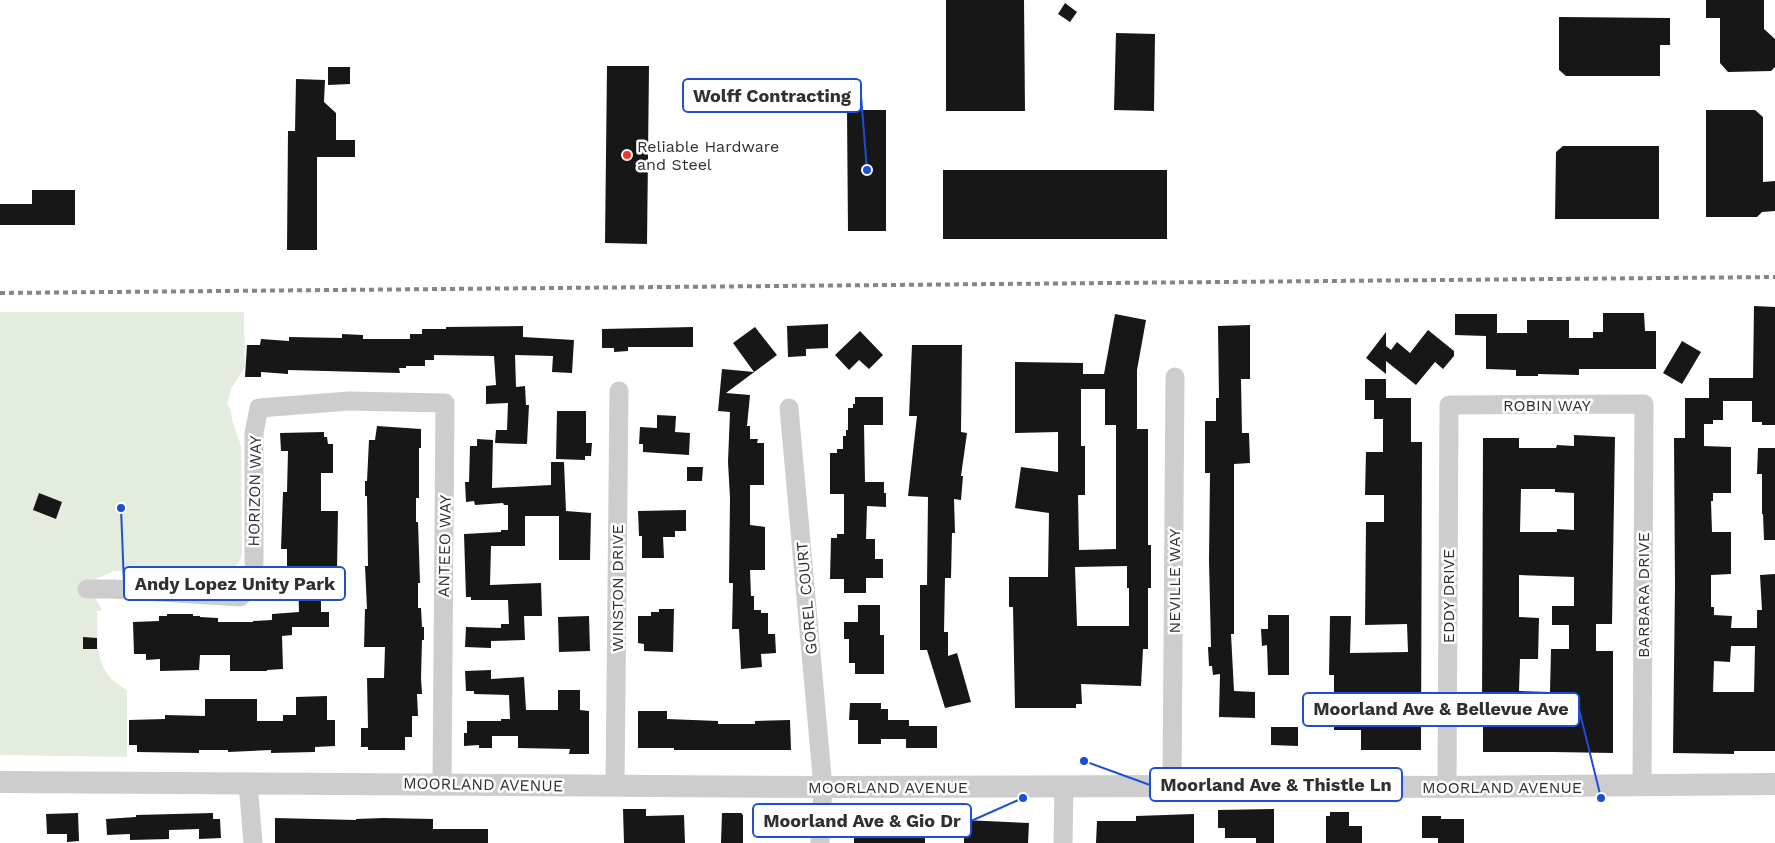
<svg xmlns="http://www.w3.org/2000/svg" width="1775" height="843" font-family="'Work Sans',sans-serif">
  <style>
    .green { fill: #e4eddd }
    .building { fill: #171717; fill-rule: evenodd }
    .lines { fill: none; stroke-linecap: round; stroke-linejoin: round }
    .minor { stroke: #cdcdcd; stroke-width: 19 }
    .tertiary { stroke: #cdcdcd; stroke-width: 22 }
    .rail { stroke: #858585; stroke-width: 4; stroke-dasharray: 5 4; stroke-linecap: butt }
    .poi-dot { fill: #ee362a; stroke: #fff; stroke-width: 2 }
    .labels { text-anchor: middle; stroke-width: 5; stroke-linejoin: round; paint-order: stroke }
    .poi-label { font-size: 16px; fill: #303030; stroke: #fff; text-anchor: start }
    .street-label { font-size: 16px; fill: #303030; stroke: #fff }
    .leader { fill: none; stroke: #1d4ed8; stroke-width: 2 }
    .callout-dot { fill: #1d4ed8; stroke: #fff; stroke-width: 2 }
    .callout { fill: #fff; stroke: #1d4ed8; stroke-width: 2 }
    .callout-label { font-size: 18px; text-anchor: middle; font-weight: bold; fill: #303030 }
  </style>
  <rect width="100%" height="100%" fill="#fff"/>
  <path class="green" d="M0 312H244L245 367 231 389 227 404C231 410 231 412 232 419 234 429 239 437 241 447L242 554C240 563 236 567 228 571H114L96 579V599L102 610 97 611C98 645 93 672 127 690V757L0 755Z"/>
  <g class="building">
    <path d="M946 0H1024L1025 111H946Z"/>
    <path d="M1706 0H1764V29L1775 39V67L1771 71 1728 72 1720 63V18H1706Z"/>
    <path d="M1065 3 1077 12 1070 22 1058 14Z"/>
    <path d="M1559 17 1670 18V45H1660V76H1566L1559 70Z"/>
    <path d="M1116 33 1155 34 1154 111 1114 110Z"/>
    <path d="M607 66H649L647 244 605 243Z"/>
    <path d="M328 67H350V84L328 85Z"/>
    <path d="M296 79 325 80 324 102 336 113V140H355V157H317V250H287L288 131H295Z"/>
    <path d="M847 110H886V231H848Z"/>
    <path d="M1706 110H1755L1763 117V182L1775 181V211L1762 212 1757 217H1706Z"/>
    <path d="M1563 146H1659V219H1555L1556 152Z"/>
    <rect x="943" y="170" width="224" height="69"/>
    <path d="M32 190H75V225H0V204H32Z"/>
    <path d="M1754 306 1775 307V425H1762V422H1752V401H1723V420H1713V424H1704V446L1731 447V493H1713V501H1711L1712 532H1731V574L1711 575V607H1714V615L1732 616 1731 628H1757V610H1762L1760 575 1775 574V751H1734V754L1673 753 1675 585 1674 438H1685V398H1709V378H1753ZM1731 646H1755L1754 692H1713L1714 661 1730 662Z"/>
    <path d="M1603 313H1644L1645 331H1656V369H1579V375L1538 374V376H1516V370L1486 369V336L1455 335V314H1497V333H1527V320H1569V338H1593V332H1603Z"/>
    <path d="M1115 314 1146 320 1137 370V429H1148V545H1151V588H1148V649H1143L1141 686 1081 684 1082 704H1076V708H1015L1013 607H1009V577H1048L1049 513 1015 508 1021 467 1058 472V432L1015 433V362L1083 363V374H1104ZM1081 389H1105V425H1116V549L1079 550 1078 495H1085V446H1081ZM1127 566V588H1129V626H1077L1075 567Z"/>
    <path d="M828 324V348L806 349V356L788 357 787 326Z"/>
    <path d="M1250 325V379H1241L1242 433H1249L1250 463 1234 464V634H1231L1234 691 1255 692V718L1219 717 1220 674 1213 675 1212 666H1209L1208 647H1211L1209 561 1210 473H1205V421H1216V398H1219L1218 326Z"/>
    <path d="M523 326V337L574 340 572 373 552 372 553 356 515 355 516 387 525 386 526 405H529L527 444 495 443 496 430H507L508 403 486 404V386L496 385 494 356 434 355V360H425V366H406V368H399L400 373 288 370V374L261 372V377H245L247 345H260L261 339 289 341V337L342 338V334L363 335V339H410V334H422V329H446V327Z"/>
    <path d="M693 327V347H628V351L614 352V348H602V329Z"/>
    <path d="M755 327 777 355 726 393 750 395 747 426H750V439H758L757 443H764V485H750V525L765 527V570H750L751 596H754V610H761V613H768V634H775L776 653 761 654 762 667 741 669 739 629H732L733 583H729L730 498 728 462 730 412 718 411 722 369 754 372 733 343Z"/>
    <path d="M1428 330 1454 351V356L1443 369 1435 362 1416 385 1386 361V374L1366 358 1386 332V346L1391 350 1397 342 1410 353Z"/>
    <path d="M860 331 883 355 869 369 859 360 849 370 835 355Z"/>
    <path d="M1682 341 1701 352 1682 384 1663 373Z"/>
    <path d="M912 345H962L961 432 967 433 961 476H963L961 500 954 499 955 533H952L951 578H945L944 632H948V656L957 653 971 702 945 708 927 650H920V585H927L928 497 908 496 917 416H909Z"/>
    <path d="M1365 379H1386V398H1411V442H1422L1421 750H1361V730H1334V675H1329L1330 616H1351L1350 653 1408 652 1407 624 1365 625 1366 522H1384V495H1365L1366 452H1383V419H1374V400H1365Z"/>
    <path d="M855 397H883V425H864L865 482H884V493H886V507L867 506 866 539H875V559H883V578H866V593H844V579H830L831 538H837V534H844V494H830V453H837V449H843V436H846V430H848V408H853V404H855Z"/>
    <path d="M557 411H586V443H592L591 456H585V460L556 459Z"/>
    <path d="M657 415 676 416 675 432 690 433 689 455 643 452V444H639L640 427 657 428Z"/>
    <path d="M377 426 421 429V448H419V498H416V522H418L420 583H418V608H421L422 627H424V640H422L421 678 422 694H417L418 716H412V737H405V750H368V747H361V728H368L367 678H384L385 647H364L365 609H367L365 566H368L367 496H365V481H367L369 440H375Z"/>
    <path d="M324 432V437H327L328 444H333V473H321V511H338L337 572H321V612H329V627H292V635L282 636 283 669 267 670V671H230V655H200L199 670 160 671V659L146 660V654H134L133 622 159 621V616H167V614H193V616H200V617L218 618V622H253V621L272 620V614L299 612 298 572H287V549H281L283 492H287L288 451H281L280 433Z"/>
    <path d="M1574 435 1615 437 1612 624H1596V651H1613V753L1553 752H1483V713H1482L1483 438H1519V448H1556L1557 445 1574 446ZM1521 489H1555V492L1574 493V530L1557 529V532H1520ZM1519 575 1574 577V606H1552V625H1569V649H1551L1550 692 1519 691 1520 659H1538L1539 618 1519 617Z"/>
    <path d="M477 439 493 440 492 488 551 485V462H564L566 511 591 513 590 560H559V516H525V546H491L490 585 541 583 542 616H524L525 640 491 641V648L465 647 466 627 501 628V624H509L508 600H471V597H466L464 534 501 532V530H508V505H504L503 503 475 505 474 501 466 502 465 482H469L470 446H477Z"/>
    <path d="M1758 448H1775V540H1764L1763 514H1762V474H1757Z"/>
    <path d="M687 467H703L702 481H687Z"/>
    <path d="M39 493 62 502 56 519 33 510Z"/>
    <path d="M686 510V531H675V537H663L664 558H642V536H639L638 511Z"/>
    <path d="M858 605H880V635H884V674H855V663H849V639H844V622H858Z"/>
    <path d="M659 609H674L673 652 644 651V644L638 643V616H651V612H659Z"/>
    <path d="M1268 615H1289V675H1268L1267 645 1262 646 1261 629H1268Z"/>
    <path d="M589 616 590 651 559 652 558 617Z"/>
    <path d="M83 637 97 638V649H83Z"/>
    <path d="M491 670V679L524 677 526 710H558V690H580V710L589 711V754H569L570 749 518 748V736H492V748H479V745L464 746V733H467V721H501V719H510L509 695 474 694V691H466L465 671Z"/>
    <path d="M327 696V720H335V746L315 747V752L271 753V750L228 752V750H199V753L137 752V745H129V720L165 719V715L205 716V699H257V721H283V715H296V697Z"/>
    <path d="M850 703H881V709H888V720H909V726H937V748H906V739H881V744H858V720H849Z"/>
    <path d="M638 711H667V719L718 721V724H755V721L790 720 791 750H674V748H638Z"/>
    <path d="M1271 727H1298V746L1271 745Z"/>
    <path d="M623 809H646V816L684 815 685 843H624Z"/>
    <path d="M1274 809V843H1256V838H1225V828H1218V810Z"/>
    <path d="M1330 812H1349V826H1362V843H1326V816H1330Z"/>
    <path d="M78 813 79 841 67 842V834H47L46 814Z"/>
    <path d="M213 813V819H220L221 838 199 839V829L169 830V839L130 840V834L107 835 106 819 136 817V815Z"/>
    <path d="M722 813H741L743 815V843H721Z"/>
    <path d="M1194 814V843H1096L1097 821H1136V816Z"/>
    <path d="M854 815H878V821L925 820V843H854Z"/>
    <path d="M1422 816H1441V819H1464V843H1438V838H1422Z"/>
    <path d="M275 818 356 820V819L383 818 433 819V829H488V843H275Z"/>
    <path d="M964 820 1029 823 1028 843H964Z"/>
  </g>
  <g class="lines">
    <g class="minor">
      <path d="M789 408 823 787 820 843"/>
      <path d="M87 589H112L240 597 254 581V433L259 408 349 401 445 403 442 784"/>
      <path d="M248 783 253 843"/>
      <path d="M615 786 619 391"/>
      <path d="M1172 786 1175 377"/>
      <path d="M1447 787 1449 405 1644 404 1642 786"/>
      <path d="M1063 843 1064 787"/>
    </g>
    <path class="tertiary" d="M0 782 823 787 1172 786 1447 787 1775 784"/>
    <path class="rail" d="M0 293 1775 277"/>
  </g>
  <circle class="poi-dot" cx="627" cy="155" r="5"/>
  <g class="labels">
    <g class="poi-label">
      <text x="637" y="152">Reliable Hardware<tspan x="637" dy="18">and Steel</tspan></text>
    </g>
    <g class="street-label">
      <text x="1547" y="411">ROBIN WAY</text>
      <text transform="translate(254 491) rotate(-89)" y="6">HORIZON WAY</text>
      <text transform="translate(444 546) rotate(-89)" y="6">ANTEEO WAY</text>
      <text transform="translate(1174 581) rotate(-90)" y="6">NEVILLE WAY</text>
      <text transform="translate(617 588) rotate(-90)" y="6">WINSTON DRIVE</text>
      <text transform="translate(1643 595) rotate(-90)" y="6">BARBARA DRIVE</text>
      <text transform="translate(1448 596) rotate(-90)" y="6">EDDY DRIVE</text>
      <text transform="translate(806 598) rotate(-95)" y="6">GOREL COURT</text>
      <text transform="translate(483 784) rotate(1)" y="6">MOORLAND AVENUE</text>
      <text x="888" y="793">MOORLAND AVENUE</text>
      <text x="1502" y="793">MOORLAND AVENUE</text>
    </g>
  </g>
  <path class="leader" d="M867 170L861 96M121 508L124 584M1601 798L1579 709M1084 761L1150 785M1023 798L971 821"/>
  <g class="callout-dot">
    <circle cx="867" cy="170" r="5"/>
    <circle cx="121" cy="508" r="5"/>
    <circle cx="1601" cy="798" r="5"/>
    <circle cx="1084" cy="761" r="5"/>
    <circle cx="1023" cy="798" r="5"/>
  </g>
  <g class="callout">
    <rect x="683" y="79" width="178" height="33" rx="5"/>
    <rect x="124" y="567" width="221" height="33" rx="5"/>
    <rect x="1303" y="693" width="276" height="33" rx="5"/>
    <rect x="1150" y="768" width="252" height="33" rx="5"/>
    <rect x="753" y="804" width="218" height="33" rx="5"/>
  </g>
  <g class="callout-label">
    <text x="772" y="102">Wolff Contracting</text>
    <text x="235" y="590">Andy Lopez Unity Park</text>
    <text x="1441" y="715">Moorland Ave &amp; Bellevue Ave</text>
    <text x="1276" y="791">Moorland Ave &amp; Thistle Ln</text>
    <text x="862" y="827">Moorland Ave &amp; Gio Dr</text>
  </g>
</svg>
